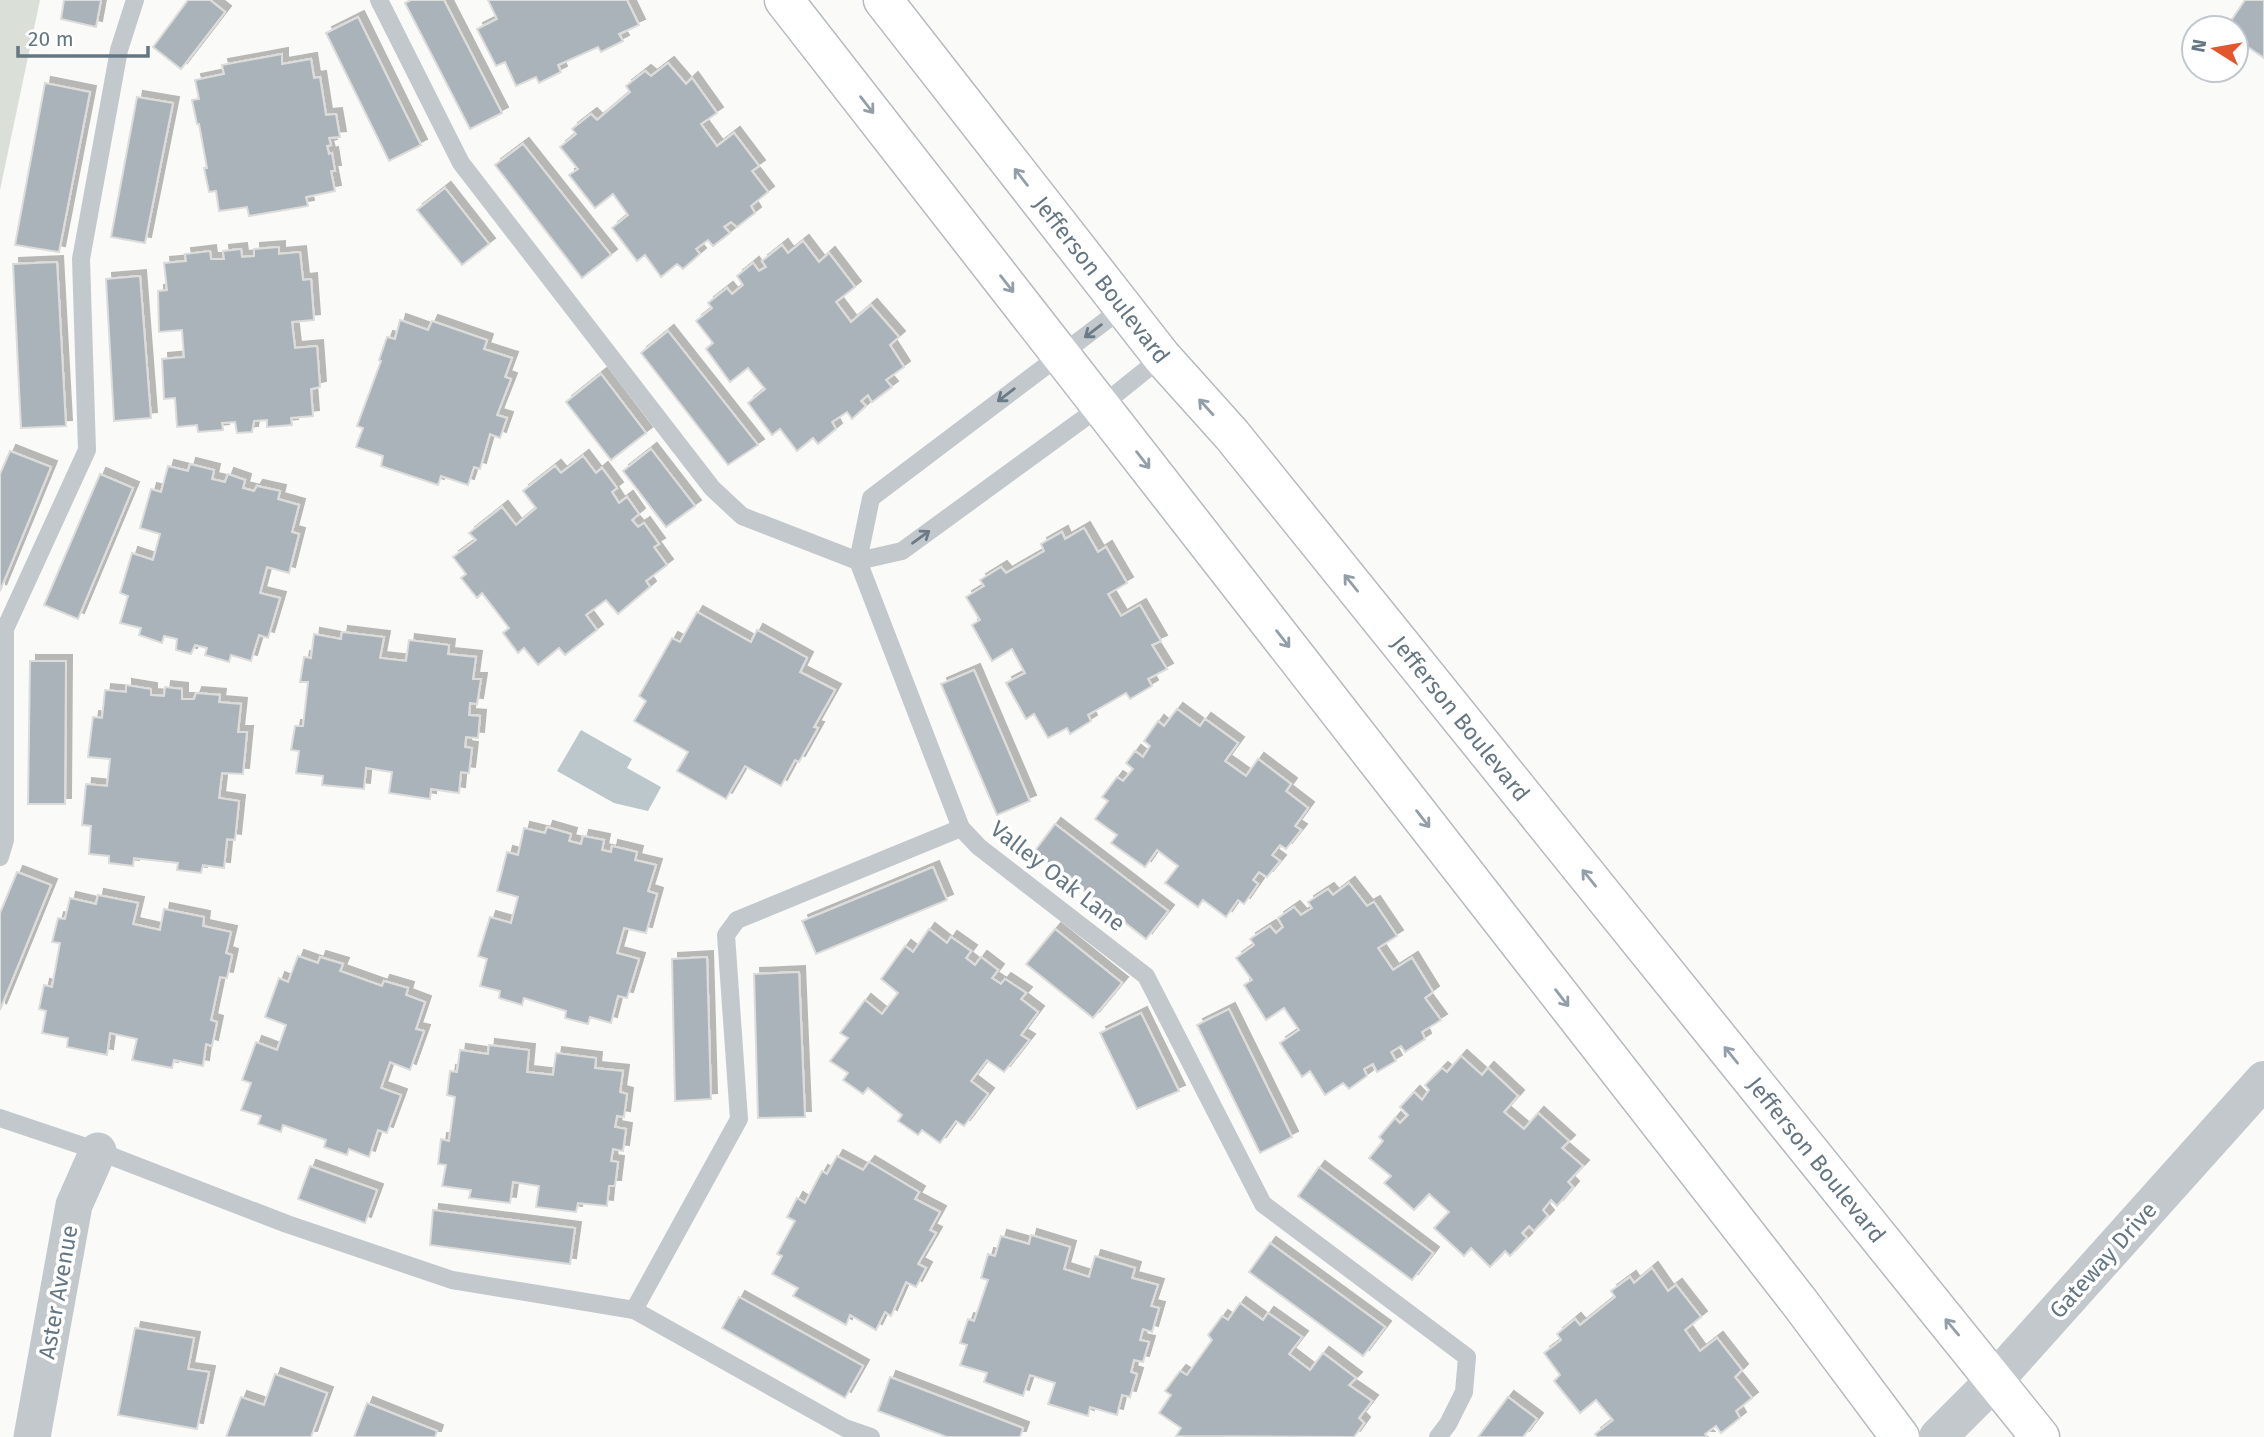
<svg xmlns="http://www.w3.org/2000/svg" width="2264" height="1437" font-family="'Fira Sans',sans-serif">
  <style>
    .green { fill: #dadfd7 }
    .water { fill: #bbc7cb }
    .building { fill: #aab3b9; stroke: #dcdcda; stroke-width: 2; filter: url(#shadow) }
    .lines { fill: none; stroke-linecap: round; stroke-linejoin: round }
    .primary-casing { stroke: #b5babe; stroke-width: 41 }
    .service { stroke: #c3c8cc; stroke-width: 18 }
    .minor { stroke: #c3c8cc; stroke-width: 37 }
    .tertiary { stroke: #c3c8cc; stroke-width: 38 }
    .primary { stroke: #fff; stroke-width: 38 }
    .oneway { stroke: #939fa8 }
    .oneway2 { stroke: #6a7a87 }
    .labels { text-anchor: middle; stroke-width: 7; stroke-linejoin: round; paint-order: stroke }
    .street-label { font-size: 23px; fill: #657683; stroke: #fff }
  </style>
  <defs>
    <filter id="shadow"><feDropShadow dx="6" dy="-6" stdDeviation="0" flood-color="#0004"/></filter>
  </defs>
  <rect width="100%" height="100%" fill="#fafaf8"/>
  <path class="green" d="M0 0H40L0 190Z"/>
  <path class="water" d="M581 730 632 759 627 768 661 787 648 811 614 803 557 771Z"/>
  <g class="building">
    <path d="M64 0H101L96 27 61 19Z"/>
    <path d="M188 0H210L225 12 181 69 153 47Z"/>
    <path d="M411 0H444L502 113 470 129 405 3Z"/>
    <path d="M488 0H627L639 25 619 34 623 41 601 52 598 47 558 65 561 72 539 83 536 77 516 86 505 62 496 66 477 29 497 19Z"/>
    <path d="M2245 0H2264V58L2236 39V28H2226Z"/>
    <path d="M358 17 421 145 389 161 326 33Z"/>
    <path d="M282 54V64L311 59 314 78 320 77 326 115 336 114 340 137 329 138 331 145 327 146 329 154 332 153 335 171H331L335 191 306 197 308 206 249 216 247 207 219 211 216 191 209 192 204 168H207L199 124H197L192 100 199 99 195 80 224 74 222 65Z"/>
    <path d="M668 63 686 84 692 78 717 113 701 124 717 146 734 133 759 166 752 171 768 192 751 206 755 213 737 227 731 222 724 227 730 233 713 246 708 240 696 249 700 254 683 269 677 264 661 277 645 255 637 261 612 228 628 215 613 194 595 208 569 175 578 169 560 147 576 134 572 129 591 114 597 120 630 92 626 86 645 71 651 76Z"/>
    <path d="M45 83 90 92 59 252 15 245Z"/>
    <path d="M137 97 173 103 145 243 111 237Z"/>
    <path d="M523 144 611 255 582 278 495 165Z"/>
    <path d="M445 188 489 244 462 265 417 210Z"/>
    <path d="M803 241 819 262 829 253 855 287 836 302 851 322 871 305 899 337 890 345 904 367 886 380 892 387 872 402 868 395 861 401 866 406 852 419 847 412 832 422 836 429 818 444 813 438 797 451 780 429 772 435 748 403 765 389 748 368 730 382 706 349 713 343 696 321 712 308 708 303 727 288 732 294 743 285 737 276 753 263 759 271 766 267 762 261 782 245 788 253Z"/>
    <path d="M279 247V254L300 252 303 280 311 279 314 320 292 322 295 348 317 346 320 387 311 389 313 416 291 418 292 425 267 427V420L254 421 252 432 237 433 235 422 222 423 223 430 198 432 197 425 177 427 175 398 164 399 162 359 184 357 182 330 159 332 158 291 167 290 164 263 186 261 185 254 210 251 211 259H224L223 251 241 249 242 257 254 256V249Z"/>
    <path d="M57 262 66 426 21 428 13 264Z"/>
    <path d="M140 276 151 418 114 421 106 279Z"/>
    <path d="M400 320 428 330 432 321 487 340 484 349 512 358 505 377 511 379 497 415 507 418 500 438 490 434 480 469 474 467 468 485 441 476 438 485 381 466 383 456 356 447 363 428 357 426 381 361 379 360 387 337 395 339Z"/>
    <path d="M668 331 758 445 728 465 641 353Z"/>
    <path d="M601 374 646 433 611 460 566 402Z"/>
    <path d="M651 449 695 506 666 527 623 471Z"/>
    <path d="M10 451 51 467 0 591V474Z"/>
    <path d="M583 456 596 473 602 468 617 488 612 492 619 503 627 497 639 514 632 520 638 527 644 523 659 544 654 547 667 565 646 581 650 587 618 614 606 600 586 615 597 630 565 655 559 648 538 665 524 648 518 653 503 633 509 628 482 593 477 598 461 578 466 574 453 557 476 540 469 533 502 507 516 525 536 508 523 491 555 466 561 473Z"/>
    <path d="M190 464 214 470 212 479 225 482 228 474 245 480 243 488 254 491 257 486 280 491 278 499 299 505 292 532 299 534 289 573 267 567 260 593 280 598 268 638 259 635 251 661 231 655 229 662 205 655 207 648 195 645 191 654 176 650 177 639 164 636 162 643 139 635 141 628 120 623 128 596 120 593 132 553 153 560 160 534 140 528 151 489 161 492 168 466 188 471Z"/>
    <path d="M100 474 133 488 78 619 44 605Z"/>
    <path d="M1084 528 1098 552 1106 547 1127 583 1108 594 1121 616 1140 605 1161 641 1152 645 1167 669 1148 679 1152 686 1130 699 1126 693 1088 715 1091 721 1070 734 1067 728 1048 738 1034 714 1026 719 1006 683 1025 673 1012 649 992 661 972 625 980 620 966 597 984 586 980 580 1001 567 1006 573 1044 551 1041 544 1062 532 1065 539Z"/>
    <path d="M697 612 751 642 757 630 807 658 800 672 835 690 814 727 818 728 799 762 795 760 781 786 745 766 726 799 677 771 688 752 634 721 646 701 639 696 672 638 680 642Z"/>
    <path d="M342 632 384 637 380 658 406 661 409 640 449 645 448 654 476 657 473 679H481L477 704 470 703 469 715 480 716 478 738 466 737 465 747 472 748 469 773 461 772 459 793 431 789 430 799 389 793 392 772 366 768 364 789 322 785 323 776 296 773 299 751 291 750 295 726H303L308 682H300L304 657 311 658 314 634 341 639Z"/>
    <path d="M30 661H66L65 804H28Z"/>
    <path d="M974 670 1030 801 997 815 941 684Z"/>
    <path d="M126 685 151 689V695L164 696 165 687 182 689V699H194L196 693 220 695 219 702 241 704 238 732H247L243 774 222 773 219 798 239 801 235 840 227 839 224 868 203 865 201 873 177 870 178 863 134 858 133 866 109 863V856L89 854 91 826 82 825 86 784 107 786 110 759 88 757 93 717 102 718 105 690 126 692Z"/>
    <path d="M1177 709 1200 726 1205 719 1238 743 1225 761 1246 776 1258 759 1291 784 1286 791 1308 808 1295 826 1301 830 1286 849 1280 845 1272 855 1280 861 1267 877 1259 872 1253 880 1258 884 1244 904 1238 900 1226 917 1203 900 1198 907 1165 883 1178 866 1157 850 1145 867 1111 843 1117 835 1095 819 1108 801 1102 797 1117 777 1123 781 1133 769 1126 763 1135 751 1143 757 1150 746 1144 741 1158 721 1164 726Z"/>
    <path d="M1055 824 1168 911 1146 939 1034 852Z"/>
    <path d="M547 827 571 834 569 841 581 844 583 836 604 840 602 850 611 852 612 846 637 852 635 860 656 865 648 891 657 894 646 933 624 928 617 953 639 959 627 998 618 996 611 1023 590 1017 588 1024 565 1018 566 1011 524 998 522 1005 499 998 500 991 480 986 487 959 478 956 490 917 511 923 518 897 497 891 507 852 518 855 524 828 545 833Z"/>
    <path d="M933 867 947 900 816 954 802 921Z"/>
    <path d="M17 872 51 885 0 1010V913Z"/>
    <path d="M1349 883 1367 906 1374 902 1397 936 1378 948 1393 970 1412 958 1433 992 1425 998 1441 1020 1422 1032 1425 1039 1405 1052 1401 1046 1391 1052 1396 1061 1377 1072 1373 1064 1364 1069 1367 1076 1349 1089 1343 1083 1325 1095 1310 1071 1302 1077 1280 1043 1299 1030 1284 1008 1266 1020 1244 985 1252 980 1236 958 1254 945 1250 939 1270 926 1276 933 1283 927 1278 918 1294 907 1301 915 1312 908 1308 902 1328 889 1333 895Z"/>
    <path d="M98 895 138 903 133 924 160 930 164 909 204 917 203 926 231 932 226 953 232 955 227 978 220 977 211 1020 217 1022 212 1046 206 1044 203 1066 174 1060 172 1068 132 1060 137 1039 110 1033 107 1055 67 1047 68 1038 42 1033 46 1011 39 1009 44 985 52 987 60 943 52 942 58 918 65 919 70 898 96 904Z"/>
    <path d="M929 929 947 943 951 937 971 951 966 958 975 965 981 957 998 970 992 978 1001 984 1005 979 1026 993 1021 999 1038 1012 1021 1035 1029 1040 1004 1072 987 1060 971 1081 988 1094 964 1126 956 1121 940 1143 922 1130 918 1135 898 1121 902 1115 868 1088 863 1094 843 1080 848 1073 830 1061 848 1038 840 1033 865 1000 882 1014 898 993 881 979 905 946 913 952Z"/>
    <path d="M1055 929 1122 983 1093 1018 1026 964Z"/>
    <path d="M298 956 318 963 320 957 343 964 340 971 382 986 384 981 408 988 406 995 425 1002 416 1029 424 1031 410 1070 390 1062 381 1088 401 1095 387 1133 378 1130 369 1157 349 1149 347 1155 324 1147 326 1140 283 1125 281 1132 258 1124 261 1116 241 1110 251 1083 242 1080 256 1042 277 1050 286 1025 265 1017 279 978 288 982Z"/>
    <path d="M707 957 711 1099 675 1101 672 959Z"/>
    <path d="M799 972 805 1117 758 1118 754 974Z"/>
    <path d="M1229 1009 1292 1137 1260 1153 1197 1025Z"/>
    <path d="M1141 1013 1179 1091 1137 1109 1100 1033Z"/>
    <path d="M489 1045 529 1050 527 1072 553 1075 556 1053 596 1058 595 1068 623 1071 620 1092 627 1094 624 1117 617 1116 615 1127 626 1129 623 1151 613 1149 611 1161 618 1162 615 1186H609L607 1206 578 1203 576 1212 536 1207 539 1186 513 1182 510 1203 469 1198 471 1190 442 1186 446 1165 438 1164 441 1139 449 1141 455 1097 447 1095 450 1071 457 1072 460 1050 488 1054Z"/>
    <path d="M1461 1056 1482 1075 1488 1068 1518 1096 1504 1112 1524 1129 1538 1113 1569 1141 1562 1148 1583 1166 1568 1182 1573 1187 1557 1206 1551 1200 1543 1210 1548 1216 1534 1231 1529 1226 1522 1233 1527 1238 1510 1256 1505 1251 1490 1267 1471 1248 1464 1256 1434 1228 1449 1212 1429 1194 1414 1210 1384 1183 1391 1176 1369 1158 1383 1141 1379 1137 1395 1118 1400 1123 1408 1115 1400 1107 1414 1092 1422 1100 1429 1090 1425 1085 1442 1068 1447 1072Z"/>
    <path d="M837 1156 863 1170 869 1162 919 1192 915 1199 940 1212 930 1230 936 1233 918 1264 926 1268 916 1287 906 1282 891 1316 885 1312 876 1330 850 1315 846 1325 793 1296 798 1288 772 1274 782 1256 777 1254 795 1221 787 1217 797 1198 805 1203 822 1171 827 1174Z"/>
    <path d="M310 1166 377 1190 365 1223 298 1199Z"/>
    <path d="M1319 1167 1433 1253 1412 1280 1298 1196Z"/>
    <path d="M433 1210 575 1228 570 1264 430 1245Z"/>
    <path d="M1031 1235 1070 1247 1064 1269 1089 1277 1095 1256 1135 1268 1132 1278 1158 1285 1151 1306 1159 1308 1152 1332 1143 1329 1140 1340 1149 1342 1143 1362 1134 1360 1131 1372 1137 1374 1130 1397 1122 1395 1117 1415 1090 1407 1088 1416 1048 1404 1055 1383 1030 1375 1023 1396 984 1382 987 1373 960 1365 967 1345 960 1343 968 1319 974 1321 988 1280 981 1278 988 1254 995 1256 1001 1236 1029 1244Z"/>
    <path d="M1270 1243 1385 1327 1363 1356 1249 1272Z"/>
    <path d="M1652 1268 1668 1291 1676 1285 1701 1317 1685 1330 1700 1351 1717 1338 1742 1370 1735 1377 1752 1398 1736 1411 1740 1418 1721 1433 1716 1426 1705 1434 1708 1437H1597L1595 1434 1613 1420 1596 1400 1580 1413 1554 1381 1560 1375 1544 1353 1561 1340 1557 1334 1575 1319 1580 1325 1615 1297 1611 1291 1630 1277 1634 1283Z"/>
    <path d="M739 1297 863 1366 845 1398 722 1328Z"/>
    <path d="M1240 1303 1263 1320 1268 1313 1302 1337 1289 1354 1310 1370 1323 1353 1356 1378 1349 1385 1372 1401 1359 1418 1364 1423 1354 1437 1176 1436 1181 1428 1159 1413 1171 1395 1165 1391 1180 1371 1187 1375 1212 1340 1208 1335 1222 1316 1228 1320Z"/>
    <path d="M135 1328 194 1338 188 1369 209 1372 197 1429 118 1415Z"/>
    <path d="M275 1374 327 1393 311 1437H226L241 1397 264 1405Z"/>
    <path d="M890 1377 1023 1428 1020 1437H947L878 1411Z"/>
    <path d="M1508 1397 1537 1419 1523 1437H1478Z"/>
    <path d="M367 1403 437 1431 435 1437H354Z"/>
  </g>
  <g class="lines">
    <g class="primary-casing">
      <g id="primary">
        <path d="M784 0 1800 1303 1900 1437"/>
        <path id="s1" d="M883 0 1162 357 1232 435 2040 1437"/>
      </g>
    </g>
    <g class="service">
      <path d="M379 0 461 163 712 488 742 516 858 561 961 828"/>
      <path d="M1124 307 871 498 858 561 902 551 1101 406 1162 357"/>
      <path d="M0 857 5 840V629L87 450 81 259 119 50 135 0"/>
      <path d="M0 1118 98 1151 287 1224 452 1280 634 1310 845 1428 871 1437"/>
      <path d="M634 1310 739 1119 726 935 737 920 961 828 979 847 1146 976 1263 1204 1467 1357 1464 1392 1448 1424 1438 1437"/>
    </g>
    <path class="minor" d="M32 1437 74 1205 98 1151"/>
    <path class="tertiary" d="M1938 1437 1995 1380 2264 1080"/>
    <use href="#primary" class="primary"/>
  </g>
  <defs><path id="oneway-shaft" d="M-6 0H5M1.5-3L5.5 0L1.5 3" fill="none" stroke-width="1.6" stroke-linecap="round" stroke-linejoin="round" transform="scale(1.75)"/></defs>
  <g class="oneway">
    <use href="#oneway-shaft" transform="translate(867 105) rotate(52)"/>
    <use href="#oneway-shaft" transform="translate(1021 177) rotate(-128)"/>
    <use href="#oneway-shaft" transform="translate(1007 284) rotate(52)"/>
    <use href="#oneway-shaft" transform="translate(1206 407) rotate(-132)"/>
    <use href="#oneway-shaft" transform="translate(1143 460) rotate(52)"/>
    <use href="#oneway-shaft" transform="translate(1351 583) rotate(-129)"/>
    <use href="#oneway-shaft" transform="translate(1283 639) rotate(52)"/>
    <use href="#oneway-shaft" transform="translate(1423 819) rotate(52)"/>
    <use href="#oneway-shaft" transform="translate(1589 878) rotate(-129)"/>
    <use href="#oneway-shaft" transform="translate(1562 998) rotate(52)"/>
    <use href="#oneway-shaft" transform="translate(1731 1055) rotate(-129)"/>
    <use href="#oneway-shaft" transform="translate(1952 1327) rotate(-130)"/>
  </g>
  <g class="oneway2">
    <use href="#oneway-shaft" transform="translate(1093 331) rotate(143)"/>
    <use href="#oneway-shaft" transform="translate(1006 395) rotate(143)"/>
    <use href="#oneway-shaft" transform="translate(921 537) rotate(-36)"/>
  </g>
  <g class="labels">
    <g class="street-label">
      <text dy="8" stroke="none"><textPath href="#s1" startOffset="355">Jefferson Boulevard</textPath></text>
      <text dy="8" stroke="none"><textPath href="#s1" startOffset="922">Jefferson Boulevard</textPath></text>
      <text transform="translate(1058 876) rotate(38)" y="8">Valley Oak Lane</text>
      <text dy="8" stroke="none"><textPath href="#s1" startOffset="1489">Jefferson Boulevard</textPath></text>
      <text transform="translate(2103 1260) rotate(-48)" y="8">Gateway Drive</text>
      <text transform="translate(58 1292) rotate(-80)" y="8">Aster Avenue</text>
    </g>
  </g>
  <g transform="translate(2215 49) rotate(281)"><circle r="33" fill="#ffffff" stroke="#c1c8cd" stroke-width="2"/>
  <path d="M0-5L12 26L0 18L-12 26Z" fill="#e4572e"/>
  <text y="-10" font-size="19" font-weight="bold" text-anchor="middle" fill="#657683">N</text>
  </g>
  <path d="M18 46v10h130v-10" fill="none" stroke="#657683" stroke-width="3.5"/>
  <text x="28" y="46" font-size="21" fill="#657683" stroke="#ffffff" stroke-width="5" paint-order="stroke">20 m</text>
</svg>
